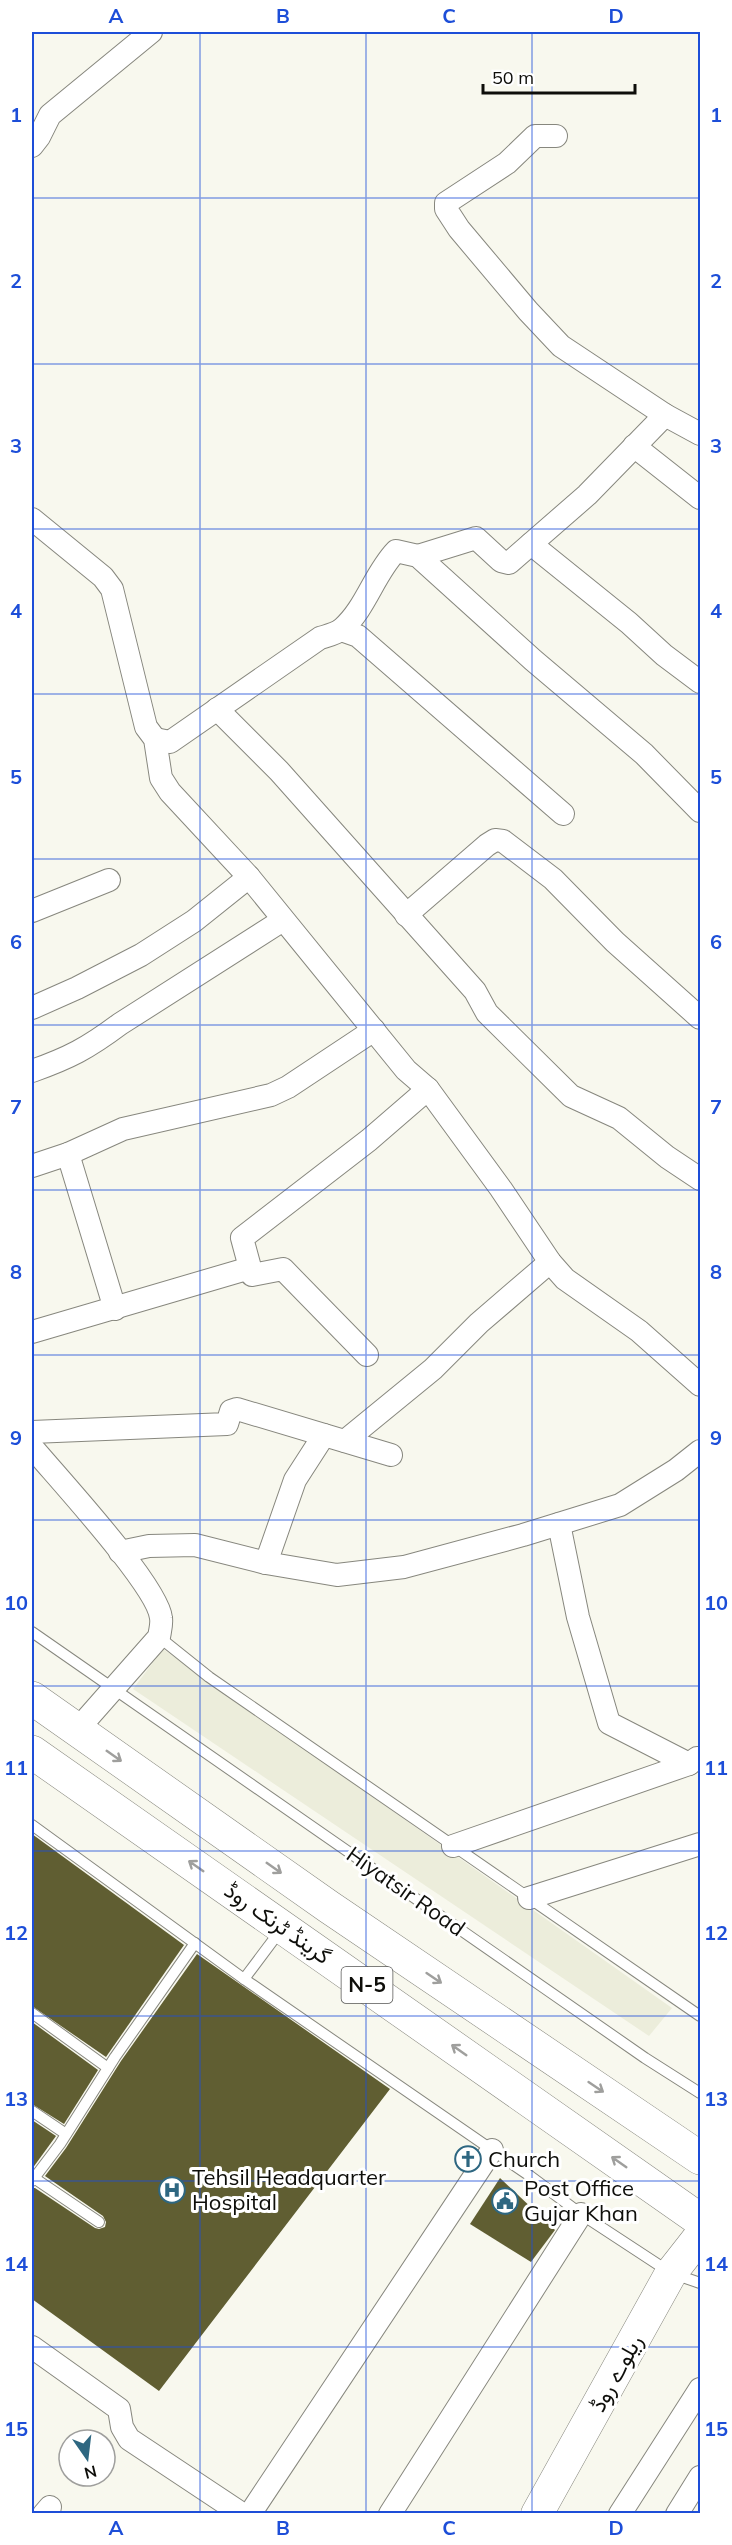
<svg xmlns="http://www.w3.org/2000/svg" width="732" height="2545" font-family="Mulish,Vazirmatn,sans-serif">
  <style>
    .built { fill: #eceddb }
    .building { fill: #605e32 }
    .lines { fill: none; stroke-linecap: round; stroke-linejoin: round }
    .service-casing { stroke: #87877e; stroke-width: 12 }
    .minor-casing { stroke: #87877e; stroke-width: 24 }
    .secondary-casing { stroke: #87877e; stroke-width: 33 }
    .trunk-casing { stroke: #87877e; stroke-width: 34 }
    .service { stroke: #fff; stroke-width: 10 }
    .minor { stroke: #fff; stroke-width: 22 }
    .secondary { stroke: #fff; stroke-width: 32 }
    .trunk { stroke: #fff; stroke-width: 33 }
    .oneway { stroke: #9f9f9d }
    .grid { fill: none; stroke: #1d4ed8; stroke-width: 1.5; stroke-opacity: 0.55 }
    .labels { text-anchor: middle; stroke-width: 6; stroke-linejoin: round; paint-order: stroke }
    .shield { fill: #fff; stroke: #565654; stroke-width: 1.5 }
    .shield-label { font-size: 21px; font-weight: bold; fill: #0e0e0a }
    .street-label { font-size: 22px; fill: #0e0e0a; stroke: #fff }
    .poi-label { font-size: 22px; fill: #0e0e0a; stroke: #fff; text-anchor: start }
    .neatline { fill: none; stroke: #1d4ed8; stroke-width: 2 }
    .grid-label { font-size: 20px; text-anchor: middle; font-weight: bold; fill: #1d4ed8 }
  </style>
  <rect width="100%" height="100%" fill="#f8f8ee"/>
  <path class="built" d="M163 1649 672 2008 649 2036 133 1689Z"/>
  <g class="building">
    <path d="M32 1834 184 1945 106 2057 32 2006Z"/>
    <path d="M197 1954 390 2089 159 2391 32 2299V2188H35L95 2228 99 2229 105 2227 106 2222 103 2216 45 2176 66 2148 121 2061Z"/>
    <path d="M32 2022 98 2070 64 2124 32 2104Z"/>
    <path d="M32 2120 56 2136 32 2169Z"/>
    <path d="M500 2178 555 2230 531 2262 470 2224Z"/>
  </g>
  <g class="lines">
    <g class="service-casing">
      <g id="service">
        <path d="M32 1632 645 2058 700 2093"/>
        <path d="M159 1637 209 1677 700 2016"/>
        <path d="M32 1825 244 1979 530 2176 581 2214 671 2273 700 2283"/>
        <path d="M244 1979 280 1931"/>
        <path d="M32 2013 108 2068"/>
        <path d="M32 2111 66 2134"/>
        <path d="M34 2178 99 2222"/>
        <path d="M32 2181 60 2144 115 2057 195 1943"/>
      </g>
    </g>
    <g class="minor-casing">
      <g id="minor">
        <path d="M556 136H535L507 163 446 203V209L459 229 528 311 561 346 665 415 700 434"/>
        <path d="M32 146 39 137 50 115 151 32"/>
        <path d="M634 446 700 498"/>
        <path d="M32 519 103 577 112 589 146 727 155 739 161 778 170 792 249 877 406 1070 428 1089 501 1189 550 1262 565 1279 639 1331 700 1385"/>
        <path d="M531 544 629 623 664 655 700 682"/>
        <path d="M418 556 476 538 501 561 509 563 587 495 665 415"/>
        <path d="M341 630 358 636 563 814"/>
        <path d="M217 709 279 771 475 991 487 1013 571 1096 619 1118 667 1157 700 1179"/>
        <path d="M155 739 170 742 320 638C326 636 336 634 342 629 366 608 374 574 396 551L418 556 533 660 644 754 700 811"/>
        <path d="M32 911 109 880"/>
        <path d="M406 915 487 845 495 840 503 841 553 879 615 942 700 1018"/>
        <path d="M32 1008 77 988 141 955 194 921 249 877"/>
        <path d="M32 1071C69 1058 88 1048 120 1024L283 920"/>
        <path d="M68 1154 115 1309"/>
        <path d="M32 1166 68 1154 123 1129 271 1095 288 1087 374 1030"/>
        <path d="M32 1332 250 1268"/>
        <path d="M367 1355 283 1269 252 1275 242 1238 369 1140 428 1089"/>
        <path d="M32 1432 227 1424 231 1411 237 1409 391 1455"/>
        <path d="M345 1441 433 1369 479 1323 550 1262"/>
        <path d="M32 1447C57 1477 158 1586 161 1618 162 1624 160 1631 159 1637L77 1730"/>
        <path d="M559 1524 578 1617 609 1723 689 1764"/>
        <path d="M120 1552 149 1546 195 1545 266 1563 337 1575 404 1567 523 1535 620 1505 676 1470 700 1451"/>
        <path d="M266 1563 295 1480 324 1435"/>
        <path d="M453 1846 689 1764 697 1758"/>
        <path d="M529 1898 700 1844"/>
        <path d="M32 2347 119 2409 122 2427 129 2439 242 2514"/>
        <path d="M44 2514 50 2507"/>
        <path d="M250 2514 492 2150"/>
        <path d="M390 2514 581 2214"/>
        <path d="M620 2514 700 2389"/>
        <path d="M677 2514 700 2477"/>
      </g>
    </g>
    <g class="secondary-casing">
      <path id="secondary" d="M537 2514 671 2273 700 2236"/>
    </g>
    <g class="trunk-casing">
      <g id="trunk">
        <path d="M32 1698 329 1907 700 2158"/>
        <path d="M32 1752 700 2220"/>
      </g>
    </g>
    <use href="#service" class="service"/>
    <use href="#minor" class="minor"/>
    <use href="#secondary" class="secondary"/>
    <use href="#trunk" class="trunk"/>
  </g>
  <defs><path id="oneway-shaft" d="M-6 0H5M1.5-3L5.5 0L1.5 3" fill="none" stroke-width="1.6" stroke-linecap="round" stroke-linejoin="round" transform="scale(1.5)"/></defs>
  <g class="oneway">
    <use href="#oneway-shaft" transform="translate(114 1756) rotate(35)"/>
    <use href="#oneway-shaft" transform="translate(196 1866) rotate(-145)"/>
    <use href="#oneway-shaft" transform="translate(274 1868) rotate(35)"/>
    <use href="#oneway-shaft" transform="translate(434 1978) rotate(34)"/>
    <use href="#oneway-shaft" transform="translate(459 2050) rotate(-145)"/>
    <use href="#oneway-shaft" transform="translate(596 2087) rotate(34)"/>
    <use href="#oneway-shaft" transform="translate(619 2162) rotate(-145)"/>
  </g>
  <path class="grid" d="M200 32V2514M366 32V2514M532 32V2514M32 198H700M32 364H700M32 529H700M32 694H700M32 859H700M32 1025H700M32 1190H700M32 1355H700M32 1520H700M32 1686H700M32 1851H700M32 2016H700M32 2181H700M32 2347H700"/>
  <defs>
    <g id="church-ring" transform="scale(1.35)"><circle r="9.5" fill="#fff" stroke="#2e6781" stroke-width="1.5"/><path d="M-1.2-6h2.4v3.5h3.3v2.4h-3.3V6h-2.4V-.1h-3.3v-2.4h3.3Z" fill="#2e6781"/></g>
    <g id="hospital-ring" transform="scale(1.35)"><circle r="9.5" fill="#fff" stroke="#2e6781" stroke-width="1.5"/><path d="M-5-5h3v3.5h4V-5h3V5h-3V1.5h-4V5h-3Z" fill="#2e6781"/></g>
    <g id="civic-ring" transform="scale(1.35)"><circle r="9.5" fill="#fff" stroke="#2e6781" stroke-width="1.5"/><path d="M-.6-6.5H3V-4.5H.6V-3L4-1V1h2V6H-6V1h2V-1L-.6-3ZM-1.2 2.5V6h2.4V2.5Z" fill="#2e6781"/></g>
  </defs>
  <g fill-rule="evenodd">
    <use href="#church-ring" x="468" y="2159"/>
    <use href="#hospital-ring" x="172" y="2190"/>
    <use href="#civic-ring" x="505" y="2201"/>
  </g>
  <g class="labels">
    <rect class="shield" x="341.5" y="1967" width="51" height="36" rx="4.5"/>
    <g class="shield-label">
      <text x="367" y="1992">N-5</text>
    </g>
    <g class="street-label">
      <text transform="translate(406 1891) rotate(35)" y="8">Hiyatsir Road</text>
      <text transform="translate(278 1923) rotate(35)" y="8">گرینڈ ٹرنک روڈ</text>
      <text transform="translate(616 2373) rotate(-61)" y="8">ریلوے روڈ</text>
    </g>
    <g class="poi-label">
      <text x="488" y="2167">Church</text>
      <text x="192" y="2185">Tehsil Headquarter<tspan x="192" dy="25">Hospital</tspan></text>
      <text x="524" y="2196">Post Office<tspan x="524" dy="25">Gujar Khan</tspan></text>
    </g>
  </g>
  <rect width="732" height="2545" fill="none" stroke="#ffffff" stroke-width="66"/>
  <g transform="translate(87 2458) rotate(166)"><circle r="28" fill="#ffffff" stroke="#9f9f9d" stroke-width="1.5"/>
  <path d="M0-4.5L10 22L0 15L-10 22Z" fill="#2e6781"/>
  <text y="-9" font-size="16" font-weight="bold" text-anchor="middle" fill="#0e0e0a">N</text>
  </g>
  <path d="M483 84v9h152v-9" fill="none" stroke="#0e0e0a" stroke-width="3"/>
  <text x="492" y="84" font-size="18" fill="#0e0e0a" stroke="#ffffff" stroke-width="4.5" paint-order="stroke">50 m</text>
  <rect x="33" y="33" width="666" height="2479" class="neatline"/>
  <g class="grid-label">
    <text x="116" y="23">A</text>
    <text x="283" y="23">B</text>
    <text x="449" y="23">C</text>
    <text x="616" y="23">D</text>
    <text x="16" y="122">1</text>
    <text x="716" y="122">1</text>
    <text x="16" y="288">2</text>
    <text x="716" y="288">2</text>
    <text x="16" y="453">3</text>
    <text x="716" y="453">3</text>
    <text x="16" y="618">4</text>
    <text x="716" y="618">4</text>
    <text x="16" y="784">5</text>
    <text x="716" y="784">5</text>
    <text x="16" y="949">6</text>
    <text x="716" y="949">6</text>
    <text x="16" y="1114">7</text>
    <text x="716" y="1114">7</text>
    <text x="16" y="1279">8</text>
    <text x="716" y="1279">8</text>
    <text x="16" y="1445">9</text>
    <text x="716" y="1445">9</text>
    <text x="16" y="1610">10</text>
    <text x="716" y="1610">10</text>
    <text x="16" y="1775">11</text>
    <text x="716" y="1775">11</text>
    <text x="16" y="1940">12</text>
    <text x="716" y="1940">12</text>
    <text x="16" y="2106">13</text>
    <text x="716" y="2106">13</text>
    <text x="16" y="2271">14</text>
    <text x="716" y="2271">14</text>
    <text x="16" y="2436">15</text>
    <text x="716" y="2436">15</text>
    <text x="116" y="2535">A</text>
    <text x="283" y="2535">B</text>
    <text x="449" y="2535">C</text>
    <text x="616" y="2535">D</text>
  </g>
</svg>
